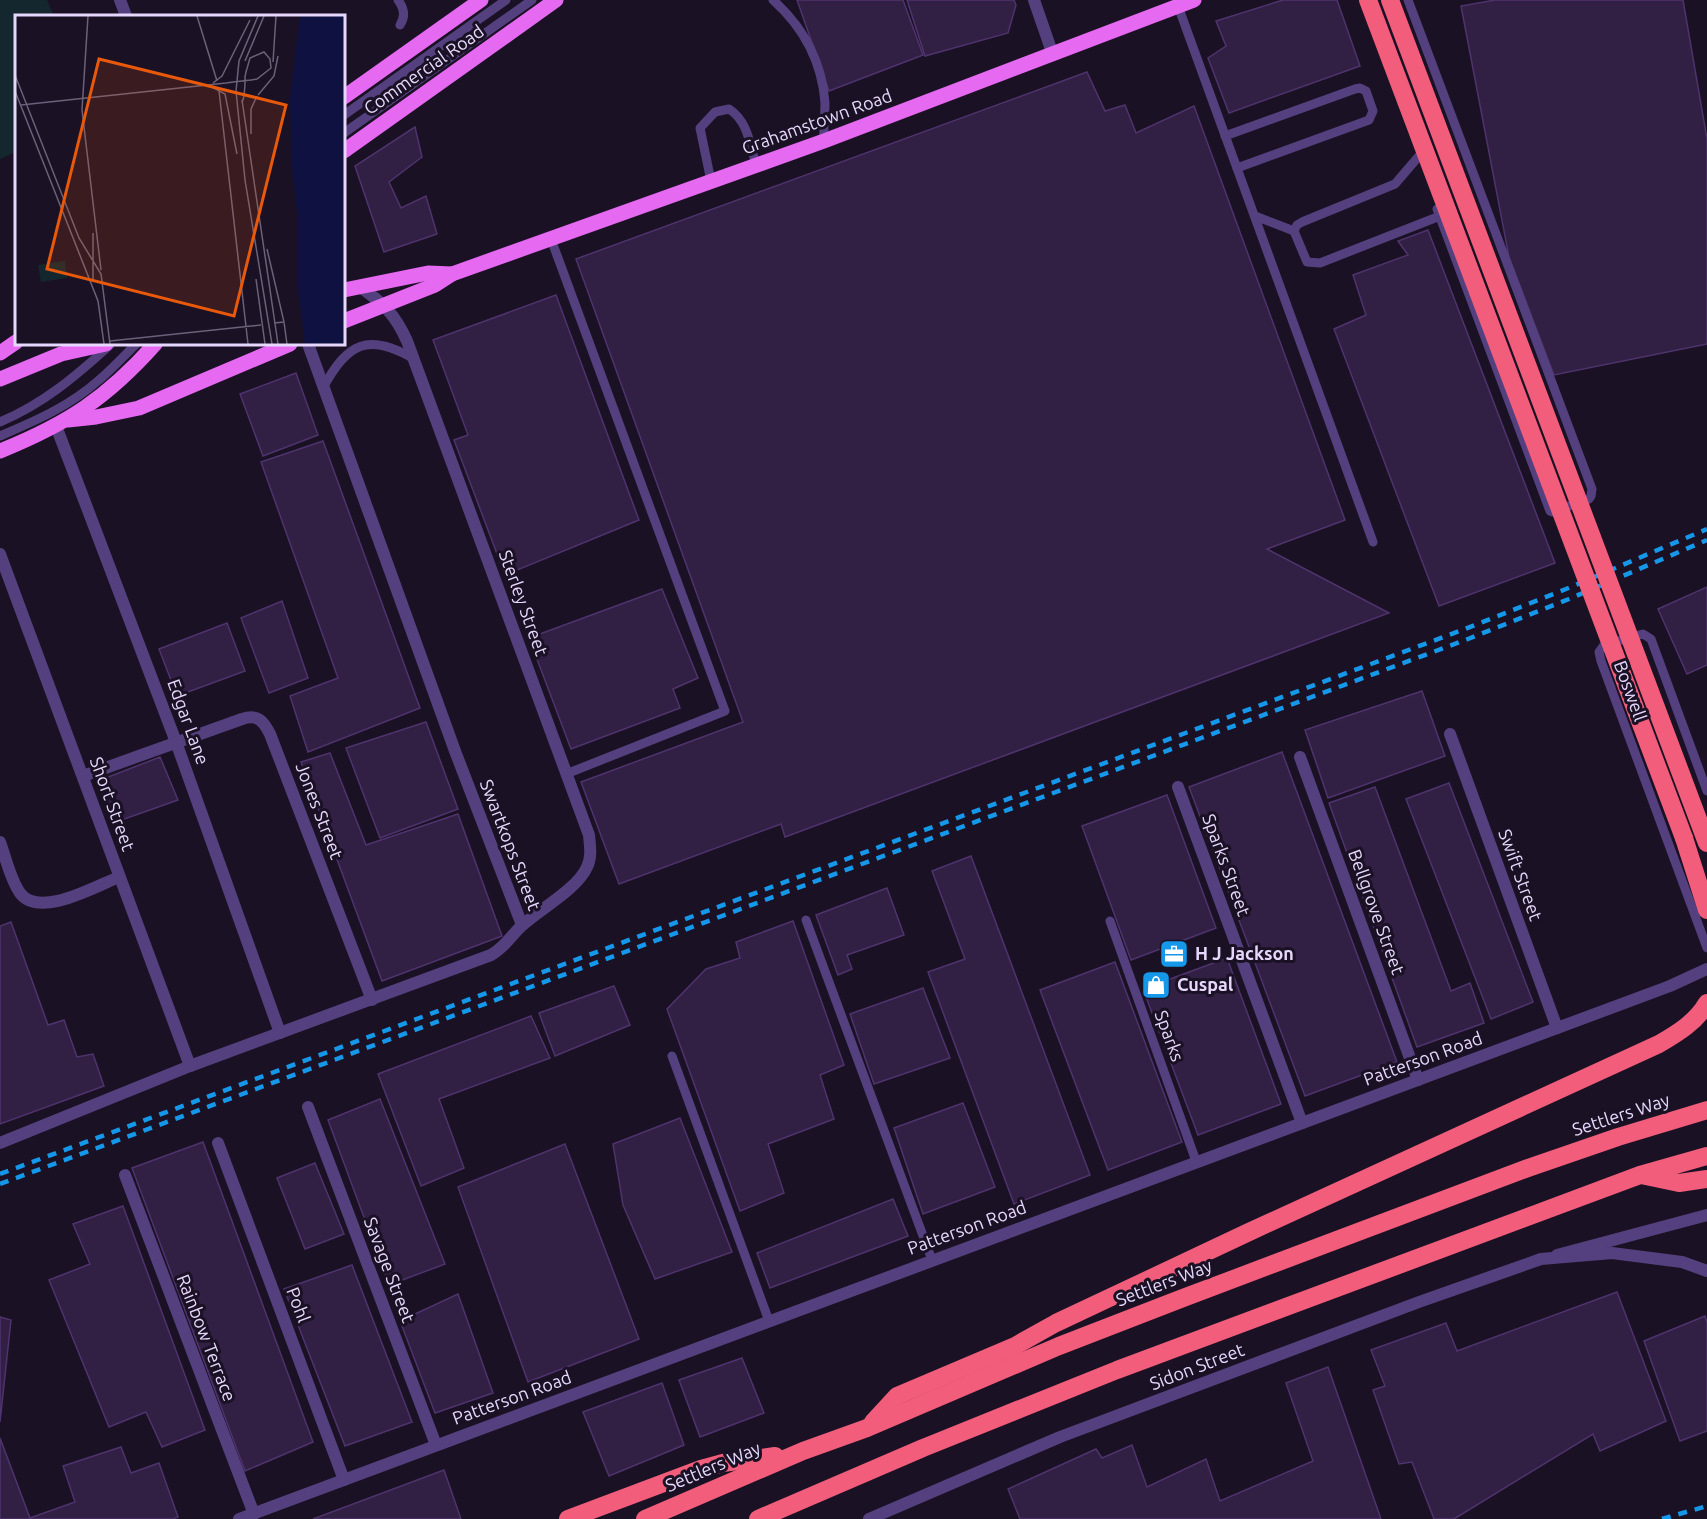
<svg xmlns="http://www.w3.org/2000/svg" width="1707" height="1519" font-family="Ubuntu,sans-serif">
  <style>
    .green { fill: #15272e }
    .building { fill: #311f44; stroke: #4f336d; stroke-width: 1.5 }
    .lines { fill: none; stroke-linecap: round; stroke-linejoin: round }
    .service { stroke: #55407f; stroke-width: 9 }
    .minor { stroke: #55407f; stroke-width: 12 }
    .tertiary { stroke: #55407f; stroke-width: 12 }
    .primary { stroke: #e669f2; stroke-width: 15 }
    .motorway { stroke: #f15d7a; stroke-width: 18 }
    .rail { stroke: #1597ea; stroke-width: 4.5; stroke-dasharray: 9 8; stroke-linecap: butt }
    .motorway-bridge { stroke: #f15d7a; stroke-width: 18 }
    .labels { text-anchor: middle; stroke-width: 6; stroke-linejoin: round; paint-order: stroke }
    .street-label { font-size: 18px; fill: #e6d8fc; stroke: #1a1124 }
    .poi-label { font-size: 18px; font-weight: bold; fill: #e6d8fc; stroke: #1a1124; text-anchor: start }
    .inset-road { fill: none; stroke: #6c617a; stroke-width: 1.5 }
    .view { fill: #e8590c; fill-opacity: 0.15; stroke: #e8590c; stroke-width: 3 }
    .inset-edge { fill: none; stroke: #e6d8fc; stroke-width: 3 }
  </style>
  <rect width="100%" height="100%" fill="#1a1124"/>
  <path class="green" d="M0 0H47L54 16H16V152L0 159Z"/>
  <g class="building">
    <path d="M797 0H903L923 55 829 91Z"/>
    <path d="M907 0H1014L1016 5 1008 33 925 56Z"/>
    <path d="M1283 0H1337L1360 66 1229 113 1208 58 1226 46 1216 21Z"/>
    <path d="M1495 0H1683L1707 139V344L1554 375 1509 257 1461 6Z"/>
    <path d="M1087 72 1105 111 1125 105 1136 133 1194 106 1345 520 1267 549 1389 613 785 837 781 824 619 884 581 782 743 722 576 259Z"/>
    <path d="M415 127 422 157 389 182 401 208 426 196 437 234 384 252 355 166Z"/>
    <path d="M1428 230 1555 563 1439 606 1334 329 1366 315 1353 275 1408 255 1398 241Z"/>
    <path d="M556 295 639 520 505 575 454 440 468 435 433 340Z"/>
    <path d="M296 373 318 435 263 456 240 394Z"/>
    <path d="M323 441 420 708 308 752 290 696 338 678 261 462Z"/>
    <path d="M1707 587V665L1687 674 1658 609Z"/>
    <path d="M662 589 698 678 673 689 680 708 571 749 529 638Z"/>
    <path d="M282 601 308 678 269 693 241 618Z"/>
    <path d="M227 623 245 671 177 696 159 649Z"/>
    <path d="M1422 691 1445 756 1328 798 1305 730Z"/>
    <path d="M426 722 458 809 380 838 346 748Z"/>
    <path d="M1282 752 1397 1062 1305 1096 1189 787Z"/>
    <path d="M330 753 366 845 458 814 502 936 382 981 301 762Z"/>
    <path d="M160 757 178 800 113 823 98 781Z"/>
    <path d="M1449 783 1533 1002 1491 1019 1406 799Z"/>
    <path d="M1375 787 1451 991 1470 983 1484 1023 1417 1047 1329 803Z"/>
    <path d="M1167 795 1216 928 1131 960 1082 826Z"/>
    <path d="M971 856 1090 1175 1014 1204 928 972 965 959 932 871Z"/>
    <path d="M887 888 904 935 847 955 852 969 838 975 816 915Z"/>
    <path d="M793 921 844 1065 820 1075 834 1119 768 1144 784 1193 740 1211 667 1009 706 969 740 958 736 942Z"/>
    <path d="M11 922 48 1025 64 1020 77 1057 93 1054 104 1086 0 1124V926Z"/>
    <path d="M1227 958 1281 1104 1198 1135 1143 989Z"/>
    <path d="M1115 962 1182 1142 1108 1170 1040 990Z"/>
    <path d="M614 986 630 1025 555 1056 539 1013Z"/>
    <path d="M923 988 950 1058 874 1084 850 1014Z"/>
    <path d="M531 1016 550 1058 439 1099 464 1168 421 1186 378 1074Z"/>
    <path d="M380 1099 445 1264 389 1285 328 1120Z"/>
    <path d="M963 1103 995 1187 923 1214 894 1128Z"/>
    <path d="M680 1118 732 1252 655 1279 623 1205 613 1144Z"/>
    <path d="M203 1142 313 1442 245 1471 132 1168Z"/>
    <path d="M565 1144 639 1339 528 1382 458 1187Z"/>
    <path d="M315 1163 344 1234 305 1249 277 1178Z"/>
    <path d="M893 1199 908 1236 770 1288 757 1253Z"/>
    <path d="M123 1206 205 1430 162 1447 146 1412 109 1427 49 1280 90 1264 73 1224Z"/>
    <path d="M352 1265 412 1422 345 1446 284 1289Z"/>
    <path d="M1617 1292 1666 1421 1600 1451 1593 1434 1454 1519H1434L1412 1462 1399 1464 1373 1390 1385 1386 1371 1350 1446 1323 1457 1351Z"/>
    <path d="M458 1294 493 1393 435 1413 400 1321Z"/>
    <path d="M1705 1316 1707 1323V1431L1680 1441 1644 1341Z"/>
    <path d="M0 1317 11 1320 0 1422Z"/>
    <path d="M742 1358 764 1413 700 1437 679 1380Z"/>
    <path d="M1328 1367 1381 1519H1020L1008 1489 1096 1449 1102 1458 1132 1445 1147 1487 1206 1459 1220 1501 1313 1461 1286 1383Z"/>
    <path d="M662 1383 684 1445 609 1476 583 1412Z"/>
    <path d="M0 1438 30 1518 75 1502 63 1466 121 1447 131 1473 159 1463 178 1517 173 1519H0Z"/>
    <path d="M444 1470 461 1519H313Z"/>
  </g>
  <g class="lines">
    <g class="service">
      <path d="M398 0C404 8 406 16 400 25"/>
      <path d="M773 0C803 27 822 62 825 103 825 116 823 128 824 141"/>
      <path d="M1408 0 1592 489 1591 496 1589 499 1552 512 1550 511 1437 209"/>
      <path d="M1178 6 1373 542"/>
      <path d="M344 115 506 0"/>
      <path d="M344 133 532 0"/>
      <path d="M1225 136 1355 89 1360 88 1366 91 1373 111 1369 120 1237 168"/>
      <path d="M1419 156 1395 184 1302 222 1297 225 1294 231 1307 262 1320 263 1440 216"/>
      <path d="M711 181 700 128 715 112 729 109C748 121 750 145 756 165"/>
      <path d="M1255 216 1294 231"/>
      <path d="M551 239 725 711 566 774"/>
      <path d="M323 388C347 343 368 332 414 359"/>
      <path d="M0 422C43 404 76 376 110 345"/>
      <path d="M0 436C35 421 70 406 99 380 112 369 124 356 136 344"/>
      <path d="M1707 791 1651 639 1643 634 1604 645 1599 652 1601 661 1707 948"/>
      <path d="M806 920 932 1260"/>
      <path d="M1110 921 1196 1161"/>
      <path d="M672 1056 769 1321"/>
    </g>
    <g class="minor">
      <path d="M120 0 126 16"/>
      <path d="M1034 0 1053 55"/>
      <path d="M308 344 455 751 522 925"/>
      <path d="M56 426 176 742 280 1033"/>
      <path d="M0 554 190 1066"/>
      <path d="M1450 734 1557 1028"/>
      <path d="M1300 757 1418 1080"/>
      <path d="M83 776 242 719C257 714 263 720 270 734L372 1000"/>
      <path d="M1178 787 1302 1123"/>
      <path d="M0 842C6 858 10 879 20 893 39 919 96 886 119 877"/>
      <path d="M308 1107 436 1445"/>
      <path d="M0 1143 190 1066 491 955C508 945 512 933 525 923 542 908 578 888 587 867 592 857 590 846 589 835L407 341C395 314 383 303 359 286"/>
      <path d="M218 1143 344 1480"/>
      <path d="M125 1175 254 1514"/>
      <path d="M1557 1255 1707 1215"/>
    </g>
    <g class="tertiary">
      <path d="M239 1519 1670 986 1707 969"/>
      <path d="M869 1519 1060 1437 1419 1302 1541 1259 1612 1253 1682 1262 1707 1271"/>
    </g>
    <g class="primary">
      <path d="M344 97 481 0"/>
      <path d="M344 151 556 0"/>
      <path d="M344 290 428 273 452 274"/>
      <path d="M344 321 435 285 452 274 824 141 1194 0"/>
      <path d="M0 353 16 342"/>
      <path d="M0 379 61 354 106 344"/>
      <path d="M68 420 96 417 139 408 290 344"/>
      <path d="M0 451C67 424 107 398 155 344"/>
    </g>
    <g class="motorway">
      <path d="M1684 838 1707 910"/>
      <path d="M1641 1175 1679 1183 1707 1179"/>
      <path d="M873 1422 897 1396 1015 1346 1056 1323 1249 1232 1659 1044C1678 1033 1696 1022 1707 1003"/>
      <path d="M568 1519 701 1469 723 1463 775 1456"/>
      <path d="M645 1519 803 1451 867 1428 1059 1346 1183 1298 1528 1168 1618 1137 1707 1110"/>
      <path d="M758 1519 923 1448 1117 1370 1640 1175 1707 1156"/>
    </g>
    <g class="rail">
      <path d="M0 1174 1465 629 1566 589 1707 529"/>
      <path d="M0 1184 1468 639 1569 599 1707 540"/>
      <path d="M1662 1519 1707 1506"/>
    </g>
    <g class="motorway-bridge">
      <path d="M1368 0 1684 838"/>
      <path d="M1390 0 1707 843"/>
    </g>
  </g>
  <defs>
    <g id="office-square" transform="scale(1.5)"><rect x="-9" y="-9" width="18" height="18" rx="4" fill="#1597ea" stroke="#1a1124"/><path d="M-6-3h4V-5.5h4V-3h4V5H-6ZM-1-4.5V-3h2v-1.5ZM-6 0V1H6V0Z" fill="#fff"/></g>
    <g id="shop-square" transform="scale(1.5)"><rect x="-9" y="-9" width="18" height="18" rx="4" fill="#1597ea" stroke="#1a1124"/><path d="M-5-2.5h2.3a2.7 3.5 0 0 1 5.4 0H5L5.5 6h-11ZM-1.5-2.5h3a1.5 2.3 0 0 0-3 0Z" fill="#fff"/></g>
  </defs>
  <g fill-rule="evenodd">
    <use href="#office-square" x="1174" y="954"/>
    <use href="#shop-square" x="1156" y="985"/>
  </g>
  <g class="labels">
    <g class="street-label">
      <text transform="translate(424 70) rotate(-35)" y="6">Commercial Road</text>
      <text transform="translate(817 122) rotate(-20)" y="6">Grahamstown Road</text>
      <text transform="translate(523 603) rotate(70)" y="6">Sterley Street</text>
      <text transform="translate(1630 691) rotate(70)" y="6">Boswell</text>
      <text transform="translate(188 722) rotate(70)" y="6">Edgar Lane</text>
      <text transform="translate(112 804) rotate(70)" y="6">Short Street</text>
      <text transform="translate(319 811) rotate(69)" y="6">Jones Street</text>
      <text transform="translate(510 845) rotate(69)" y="6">Swartkops Street</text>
      <text transform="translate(1226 865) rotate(70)" y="6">Sparks Street</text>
      <text transform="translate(1520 875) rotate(70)" y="6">Swift Street</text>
      <text transform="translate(1376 912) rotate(70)" y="6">Bellgrove Street</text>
      <text transform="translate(1169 1036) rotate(70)" y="6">Sparks</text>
      <text transform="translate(1423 1059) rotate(-20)" y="6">Patterson Road</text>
      <text transform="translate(1621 1115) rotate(-18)" y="6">Settlers Way</text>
      <text transform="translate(967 1228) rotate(-20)" y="6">Patterson Road</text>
      <text transform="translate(389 1270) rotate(69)" y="6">Savage Street</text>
      <text transform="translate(1164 1283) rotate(-21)" y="6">Settlers Way</text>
      <text transform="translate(298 1305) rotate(69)" y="6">Pohl</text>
      <text transform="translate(206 1338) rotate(69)" y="6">Rainbow Terrace</text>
      <text transform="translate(1197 1367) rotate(-21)" y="6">Sidon Street</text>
      <text transform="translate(512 1398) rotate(-20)" y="6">Patterson Road</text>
      <text transform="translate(713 1467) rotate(-23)" y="6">Settlers Way</text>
    </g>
    <g class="poi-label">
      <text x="1195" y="960">H J Jackson</text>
      <text x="1177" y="991">Cuspal</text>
    </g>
  </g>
  <g transform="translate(15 15)">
    <rect width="330" height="330" fill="#1a1124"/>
    <path d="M50 246 52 263 26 267 23 250Z" fill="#15272e"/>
    <path d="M285 1H330V329H290L283 276V202L277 155 275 83Z" fill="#0f1240"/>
    <path class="inset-road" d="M73 1 67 95 86 255M182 1 202 66M243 1 224 46 221 76 230 165 257 329M230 46 249 1M258 47 261 1M0 60 64 223 86 259 95 329M198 68 207 61 235 5M197 72 210 79 222 139M0 76 83 286 89 329M204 76 233 329M243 80 259 61 263 41M227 85 263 329M6 90 211 68 218 67 236 65 242 64 256 53 255 44 249 37 235 43 231 57 230 62V69L229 81 227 88M236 119V94L242 81M78 218V265M252 234 269 307 259 308M241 264 250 329M269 307 272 329M95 326 246 310"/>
    <path class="view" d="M84 44 271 90 219 301 32 254Z"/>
    <rect width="330" height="330" class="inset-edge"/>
  </g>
</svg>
